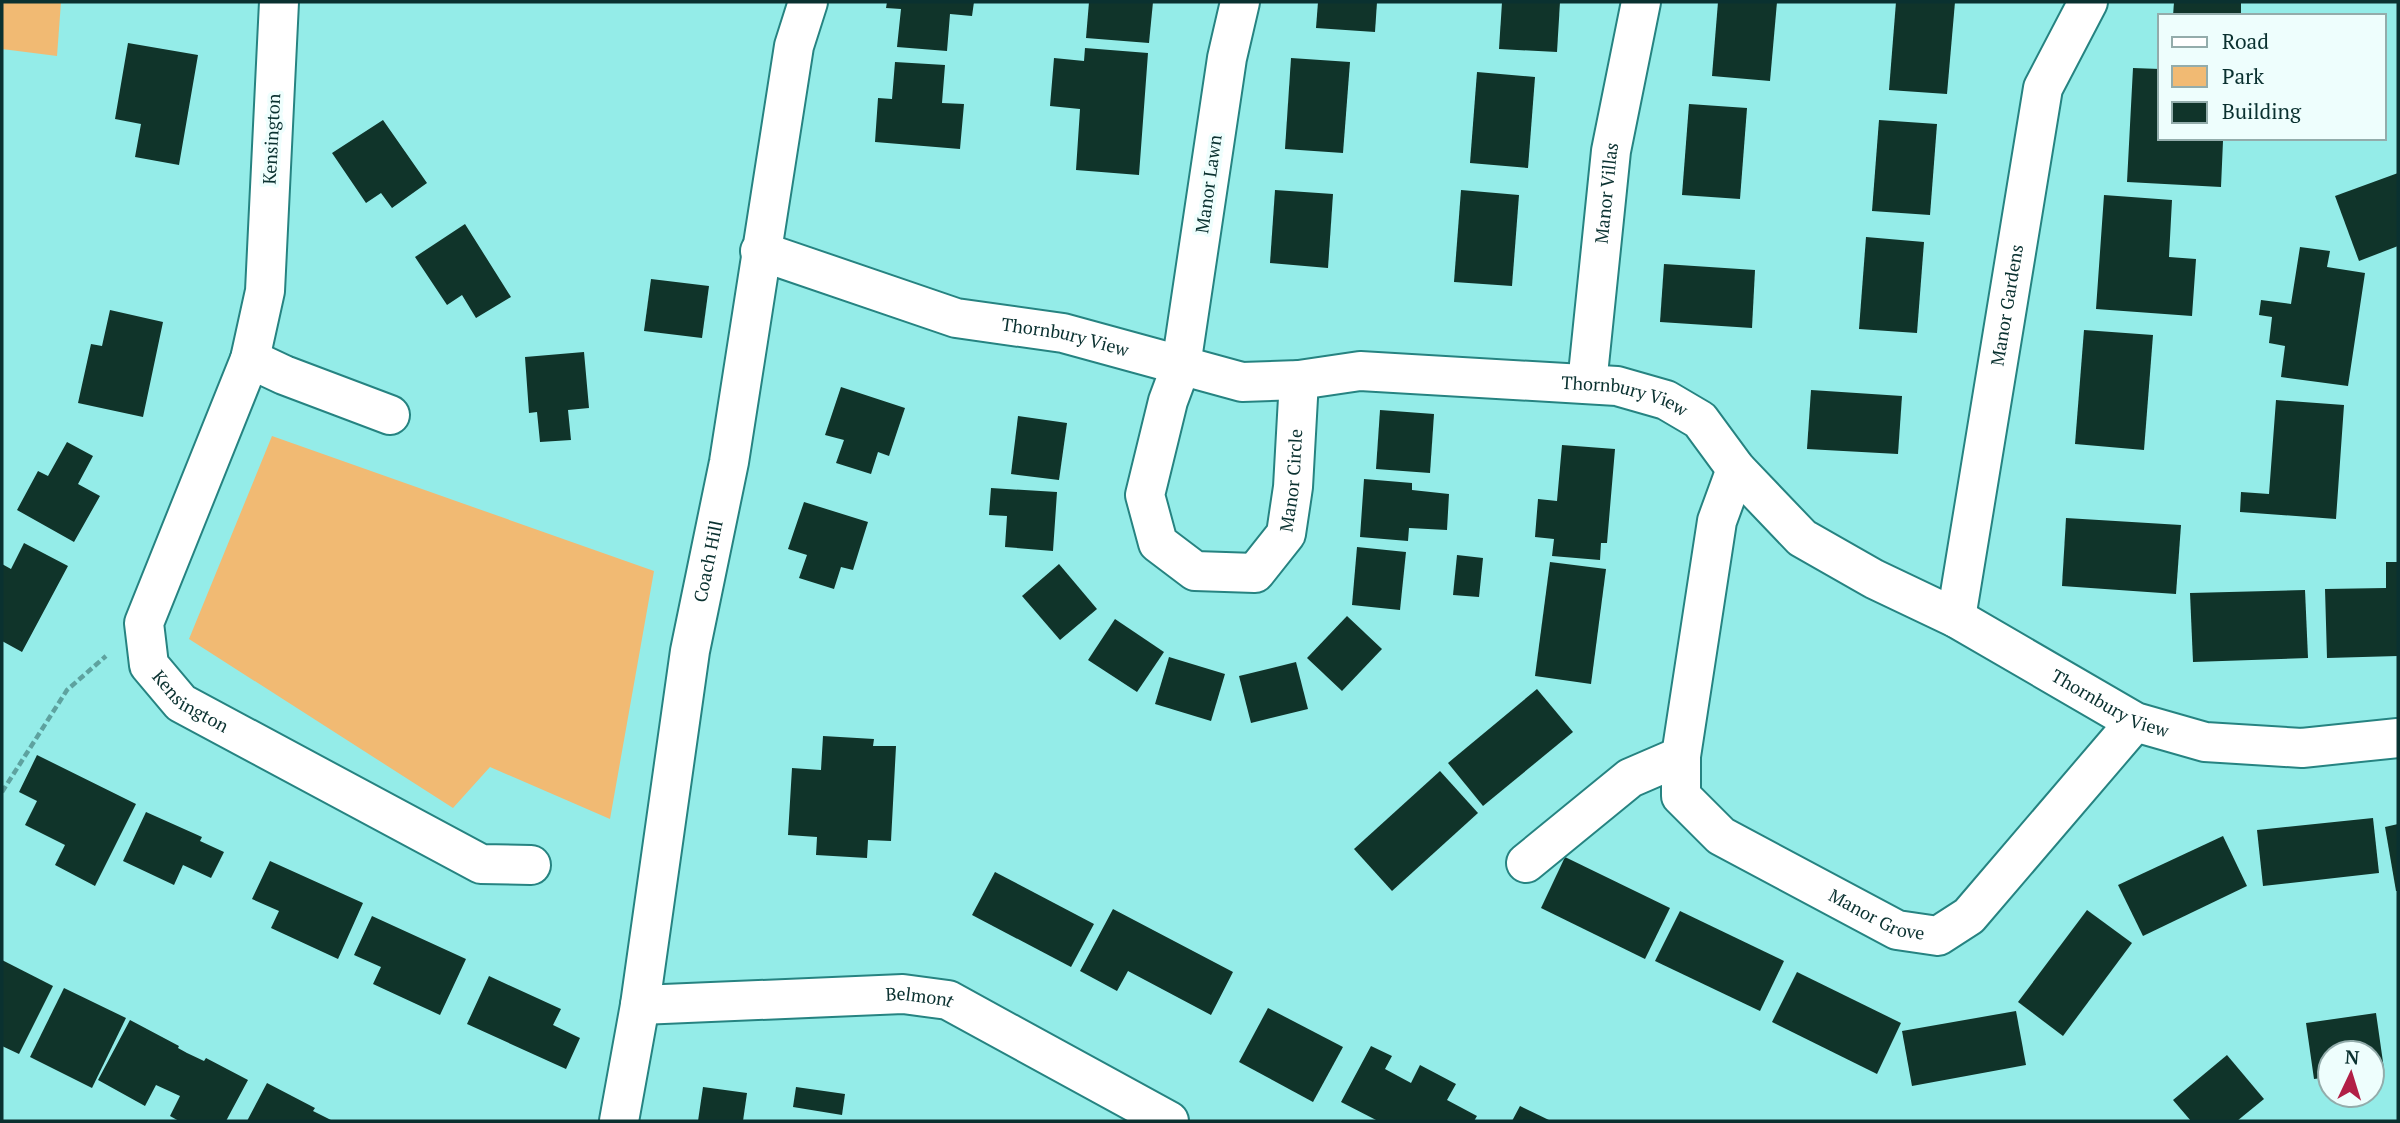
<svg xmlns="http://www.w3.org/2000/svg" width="2400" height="1123" font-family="'PT Serif',serif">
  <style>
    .green { fill: #f1ba73 }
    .building { fill: #10342a }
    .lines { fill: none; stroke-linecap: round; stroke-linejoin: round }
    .minor-casing { stroke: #268381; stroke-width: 42 }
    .path { stroke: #5ea29f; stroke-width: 4.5; stroke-dasharray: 7 3.5; stroke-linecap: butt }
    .minor { stroke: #fff; stroke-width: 38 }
    .labels { text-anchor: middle; stroke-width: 7; stroke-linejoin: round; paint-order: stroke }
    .street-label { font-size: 18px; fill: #0a3130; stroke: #eefefd }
  </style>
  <rect width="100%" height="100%" fill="#94ece8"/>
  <g class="green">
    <path d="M2 2H61L57 56 2 49Z"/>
    <path d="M272 436 654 571 610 819 490 767 453 808 189 639Z"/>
  </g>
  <g class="building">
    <path d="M887 2H974L972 16 950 14 947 51 897 47 901 9 886 8Z"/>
    <path d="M1089 2H1153L1149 43 1086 38Z"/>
    <path d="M1318 2H1377L1375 32 1316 28Z"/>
    <path d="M1502 2H1560L1557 52 1499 49Z"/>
    <path d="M1718 2H1777L1770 81 1712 76Z"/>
    <path d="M1896 2H1955L1947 94 1889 90Z"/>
    <path d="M2174 2H2241V16H2173Z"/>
    <path d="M128 43 198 55 179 165 135 157 141 124 115 119Z"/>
    <path d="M1085 48 1148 53 1139 175 1076 170 1080 109 1050 106 1054 58 1084 61Z"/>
    <path d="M1291 58 1350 62 1343 153 1285 149Z"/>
    <path d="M895 62 945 65 942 103 964 104 960 149 875 142 878 98 892 99Z"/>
    <path d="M2133 68 2160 69V138L2223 141 2221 187 2127 182Z"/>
    <path d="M1477 72 1535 77 1528 168 1470 163Z"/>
    <path d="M1689 104 1747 108 1740 199 1682 195Z"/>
    <path d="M383 120 427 183 392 208 381 193 366 203 332 153Z"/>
    <path d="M1879 120 1937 124 1930 215 1872 211Z"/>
    <path d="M2398 173V246L2359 261 2335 196Z"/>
    <path d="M1275 190 1333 194 1328 268 1270 263Z"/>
    <path d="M1461 190 1519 195 1512 286 1454 282Z"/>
    <path d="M2104 195 2172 200 2169 257 2196 259 2192 316 2096 309Z"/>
    <path d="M465 224 511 297 476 318 462 295 447 305 415 257Z"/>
    <path d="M1866 237 1924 242 1917 333 1859 329Z"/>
    <path d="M2300 247 2330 251 2327 267 2365 273 2348 386 2281 377 2285 346 2269 343 2272 317 2259 315 2261 300 2291 304Z"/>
    <path d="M1664 264 1755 270 1752 328 1660 322Z"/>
    <path d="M651 279 709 286 702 338 644 331Z"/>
    <path d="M110 310 163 322 143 417 78 403 91 344 102 346Z"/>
    <path d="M2084 330 2153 335 2144 450 2075 444Z"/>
    <path d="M584 352 589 408 568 410 571 440 540 442 537 412 529 413 525 357Z"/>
    <path d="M841 387 905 408 889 456 878 452 871 474 836 463 844 440 825 435Z"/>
    <path d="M1811 390 1902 396 1898 454 1807 449Z"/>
    <path d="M2276 400 2344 405 2336 519 2240 512 2241 492 2269 494Z"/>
    <path d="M1380 410 1434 414 1430 473 1376 469Z"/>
    <path d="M1018 416 1067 423 1059 480 1011 474Z"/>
    <path d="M67 442 93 456 78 484 100 496 74 542 17 510 38 471 48 476Z"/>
    <path d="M1562 445 1615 449 1607 543H1601L1600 560 1552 556 1554 539 1535 537 1538 499 1557 501Z"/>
    <path d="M1364 479 1412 483V490L1449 494 1447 530 1409 528 1408 541 1360 537Z"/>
    <path d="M991 488 1057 492 1053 551 1005 547 1007 516 989 515Z"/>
    <path d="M804 502 868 522 853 570 841 567 834 589 799 578 807 555 788 549Z"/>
    <path d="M2066 518 2181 525 2176 594 2062 586Z"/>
    <path d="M24 543 68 566 22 652 2 641V564L11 569Z"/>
    <path d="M1357 547 1406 552 1400 610 1352 605Z"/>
    <path d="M1457 555 1483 558 1479 597 1453 595Z"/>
    <path d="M1550 562 1606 569 1591 684 1535 676Z"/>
    <path d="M2386 562H2398V656L2327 658 2325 589 2386 588Z"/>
    <path d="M1059 564 1097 609 1060 640 1022 596Z"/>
    <path d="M2305 590 2308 658 2193 662 2190 593Z"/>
    <path d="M1347 616 1382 649 1342 691 1307 658Z"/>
    <path d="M1115 619 1164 652 1137 692 1088 660Z"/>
    <path d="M1169 657 1225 674 1211 721 1155 704Z"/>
    <path d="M1296 662 1308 709 1251 723 1239 676Z"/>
    <path d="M1537 689 1573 732 1483 806 1448 763Z"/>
    <path d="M823 736 874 739 873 746H896L891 841 868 840 867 858 816 855 817 837 788 835 792 768 821 770Z"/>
    <path d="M37 755 136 804 95 886 55 865 65 845 25 825 37 801 19 792Z"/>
    <path d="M1440 771 1478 813 1392 891 1354 849Z"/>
    <path d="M146 812 202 837 200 841 224 852 211 878 183 865 174 885 123 861Z"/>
    <path d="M2373 818 2379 873 2263 886 2257 830Z"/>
    <path d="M2398 824V891H2396L2385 827Z"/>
    <path d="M2223 836 2247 886 2143 936 2118 885Z"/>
    <path d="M1565 857 1670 908 1645 959 1541 908Z"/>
    <path d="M270 861 363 903 338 959 271 928 279 911 252 899Z"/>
    <path d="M995 872 1094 924 1071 967 972 915Z"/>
    <path d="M1113 909 1233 972 1211 1015 1128 971 1117 991 1080 971Z"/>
    <path d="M2087 910 2132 943 2063 1036 2018 1002Z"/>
    <path d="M1680 911 1784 961 1760 1011 1655 961Z"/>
    <path d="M372 916 466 959 440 1015 373 984 381 967 354 955Z"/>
    <path d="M2 960 53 986 19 1054 2 1046Z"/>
    <path d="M1797 972 1901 1023 1877 1074 1772 1022Z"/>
    <path d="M489 976 561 1009 553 1025 580 1038 566 1069 467 1024Z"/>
    <path d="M64 988 126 1018 92 1088 30 1057Z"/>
    <path d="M1268 1008 1343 1047 1313 1102 1239 1062Z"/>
    <path d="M2016 1011 2026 1065 1912 1086 1902 1031Z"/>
    <path d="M2376 1013 2384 1069 2372 1071V1053H2330V1077L2314 1079 2306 1023Z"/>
    <path d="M130 1020 179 1046 178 1048 187 1053 204 1061 206 1058 248 1080 226 1121H179L170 1116 180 1096 156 1085 145 1106 98 1080Z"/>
    <path d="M1371 1046 1392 1056 1385 1069 1411 1083 1420 1065 1456 1084 1447 1100 1477 1116 1474 1121H1378L1341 1102Z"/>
    <path d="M2227 1055 2264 1099 2237 1121H2191L2173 1100Z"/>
    <path d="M267 1083 315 1108 313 1111 333 1121H247Z"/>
    <path d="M703 1087 747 1093 743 1121H698Z"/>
    <path d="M796 1087 845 1094 842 1115 793 1107Z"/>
    <path d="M1520 1106 1551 1121H1512Z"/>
  </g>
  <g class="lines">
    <g class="minor-casing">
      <g id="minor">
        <path id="s1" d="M279 2 265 291 250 359 144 623 149 665 181 703 481 864 531 865"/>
        <path id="s2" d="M1240 2 1227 58 1181 366 1168 401 1145 495 1158 543 1195 571 1255 573 1286 534 1293 487 1299 380"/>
        <path id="s3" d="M760 251 956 318 1063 333 1242 382 1299 380 1360 371 1617 386 1666 400 1700 420 1736 469 1802 538 1874 579 1956 618 2135 722 2205 742 2302 748 2398 738"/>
        <path d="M250 359 284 375 390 415"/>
        <path id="s4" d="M1587 384 1611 151 1641 2"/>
        <path id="s5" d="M1736 469 1717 521 1681 756V796L1721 836 1897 930 1938 936 1969 916 2135 722"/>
        <path id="s6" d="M1956 618 2043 88 2088 2"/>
        <path d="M1526 863 1630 778 1681 756"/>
        <path id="s7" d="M640 1005 903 994 948 1000 1169 1121"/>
        <path id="s8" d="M619 1121 640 1005 690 651 729 462 794 46 808 2"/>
      </g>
    </g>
    <path class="path" d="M2 792 67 690 106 656"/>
    <use href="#minor" class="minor"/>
  </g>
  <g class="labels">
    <g class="street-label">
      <text transform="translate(272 139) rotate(-87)" y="6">Kensington</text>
      <text transform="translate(1209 184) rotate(-82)" y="6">Manor Lawn</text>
      <text dy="6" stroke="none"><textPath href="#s4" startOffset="192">Manor Villas</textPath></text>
      <text dy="6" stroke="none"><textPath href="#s6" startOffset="317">Manor Gardens</textPath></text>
      <text dy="6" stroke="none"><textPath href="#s3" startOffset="318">Thornbury View</textPath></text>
      <text dy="6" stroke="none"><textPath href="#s3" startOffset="886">Thornbury View</textPath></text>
      <text dy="6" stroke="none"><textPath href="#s2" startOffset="763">Manor Circle</textPath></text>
      <text dy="6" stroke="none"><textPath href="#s8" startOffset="567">Coach Hill</textPath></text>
      <text dy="6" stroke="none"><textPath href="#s1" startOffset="742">Kensington</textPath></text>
      <text dy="6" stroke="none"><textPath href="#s3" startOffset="1474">Thornbury View</textPath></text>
      <text dy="6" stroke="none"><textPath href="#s5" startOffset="565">Manor Grove</textPath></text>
      <text dy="6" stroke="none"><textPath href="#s7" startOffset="280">Belmont</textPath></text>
    </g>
  </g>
  <rect width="2400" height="1123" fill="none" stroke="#0a3130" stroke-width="7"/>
  <rect x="2158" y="14" width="228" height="126" fill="#eefefd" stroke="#93acab" stroke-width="2"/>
  <rect x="2172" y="37" width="35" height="10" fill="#ffffff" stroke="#93acab" stroke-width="2"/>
  <text x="2222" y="49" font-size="21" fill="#0a3130">Road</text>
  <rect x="2172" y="66" width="35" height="21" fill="#f1ba73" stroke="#93acab" stroke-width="2"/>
  <text x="2222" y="84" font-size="21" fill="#0a3130">Park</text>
  <rect x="2172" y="102" width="35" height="21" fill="#10342a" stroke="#93acab" stroke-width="2"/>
  <text x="2222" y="119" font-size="21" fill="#0a3130">Building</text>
  <g transform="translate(2351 1074) rotate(4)"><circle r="33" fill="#eefefd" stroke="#93acab" stroke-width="2"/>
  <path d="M0-5L12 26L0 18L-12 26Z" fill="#b11f46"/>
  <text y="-10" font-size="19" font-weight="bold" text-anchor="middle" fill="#0a3130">N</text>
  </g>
</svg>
